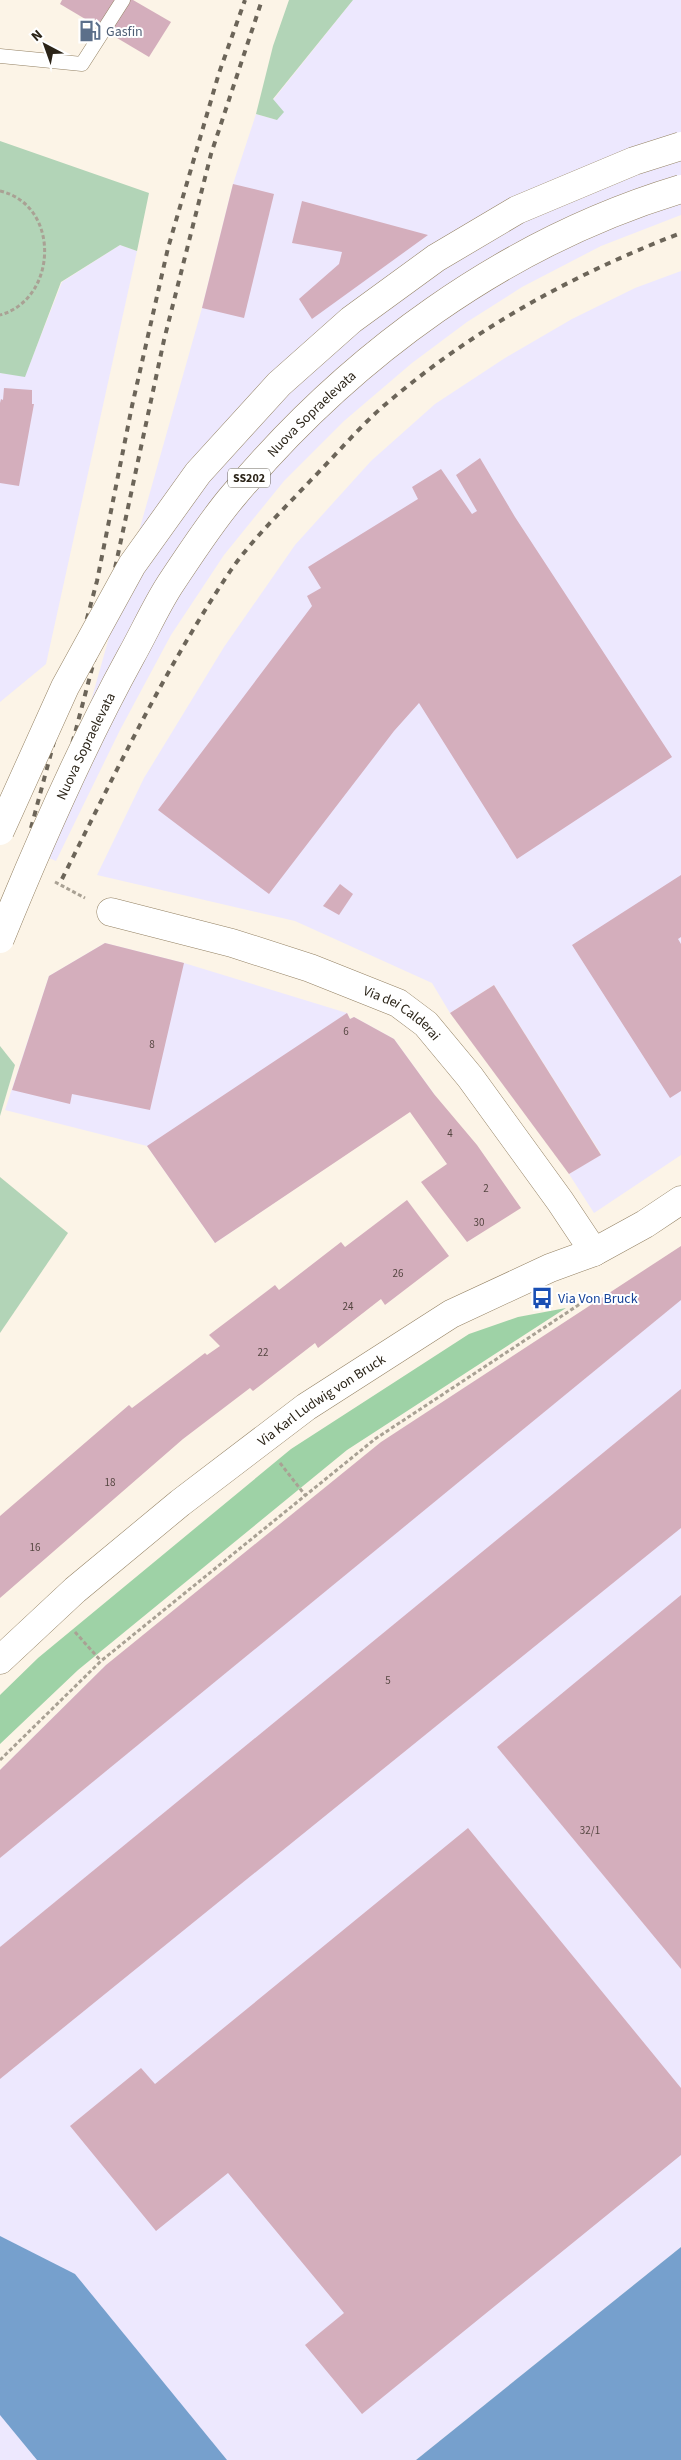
<svg xmlns="http://www.w3.org/2000/svg" width="681" height="2460" font-family="'Source Sans 3',sans-serif">
  <style>
    .industrial { fill: #ede8fe }
    .green { fill: #b2d4b7 }
    .forest { fill: #9ed2a6 }
    .water { fill: #76a0cd }
    .building { fill: #d4aebc }
    .lines { fill: none; stroke-linecap: round; stroke-linejoin: round }
    .service-casing { stroke: #938163; stroke-width: 15 }
    .minor-casing { stroke: #938163; stroke-width: 29 }
    .path { stroke: #a9a194; stroke-width: 3; stroke-dasharray: 4 2.5; stroke-linecap: butt }
    .service { stroke: #fff; stroke-width: 14 }
    .minor { stroke: #fff; stroke-width: 28 }
    .rail { stroke: #6c6559; stroke-width: 4; stroke-dasharray: 6 6; stroke-linecap: butt }
    .trunk-bridge-casing { stroke: #938163; stroke-width: 29; stroke-linecap: butt }
    .trunk-bridge { stroke: #fff; stroke-width: 28 }
    .labels { text-anchor: middle; stroke-width: 4; stroke-linejoin: round; paint-order: stroke }
    .number-label { font-size: 11px; fill: #554641 }
    .shield { fill: #fff; stroke: #6b665d; stroke-width: 1 }
    .shield-label { font-size: 12px; font-weight: bold; fill: #2b2418 }
    .service-label { font-size: 14px; fill: #4e5e75; stroke: #fff; text-anchor: start }
    .street-label { font-size: 14px; fill: #2b2418; stroke: #fff }
    .transit-label { font-size: 14px; fill: #164399; stroke: #fff; text-anchor: start }
  </style>
  <rect width="100%" height="100%" fill="#fcf4e7"/>
  <g class="industrial">
    <path d="M353 0H681V215L601 246 522 287 467 322 412 363 344 421 284 481 224 555 171 635 120 730 56 861 47 857 202 308 233 184 256 114 277 120 273 100Z"/>
    <path d="M120 245 137 251 46 664 0 702V373L25 376 62 282Z"/>
    <path d="M681 271V1155L594 1213 569 1174 601 1154 494 985 450 1013 432 983 295 921 97 875 144 778 224 647 295 545 371 461 435 404 505 358 572 319 635 288Z"/>
    <path d="M105 943 184 963 347 1013 350 1019 354 1017 394 1039 434 1094 215 1243 147 1146 5 1110 49 976Z"/>
    <path d="M681 1247V2247L416 2460H0V1770L106 1665Z"/>
  </g>
  <g class="green">
    <path d="M289 0H353L273 99 284 112 277 120 256 114 273 46Z"/>
    <path d="M0 141 149 193 137 251 120 245 61 282 25 377 0 373Z"/>
    <path d="M0 1046 15 1065 0 1116Z"/>
    <path d="M0 1177 68 1233 0 1333Z"/>
  </g>
  <path class="forest" d="M566 1308 347 1450 78 1670 0 1744V1695L38 1658 291 1449 469 1334 518 1317Z"/>
  <g class="water">
    <path d="M0 2236 75 2274 227 2460H37L0 2415Z"/>
    <path d="M681 2247V2460H416Z"/>
  </g>
  <g class="building">
    <path d="M62 0H133L171 22 149 57 60 4Z"/>
    <path d="M233 184 274 194 244 318 202 308Z"/>
    <path d="M302 201 428 235 312 319 299 299 339 264 342 252 292 243Z"/>
    <path d="M4 388 32 390V404H34L19 486 0 483V403L1 399 3 400Z"/>
    <path d="M480 458 515 517 672 757 517 859 419 703 394 731 269 894 158 810 312 606 307 596 321 588 308 567 418 499 412 487 441 469 472 514 477 511 456 475Z"/>
    <path d="M681 875V937L678 939 681 944V1091L670 1098 572 945Z"/>
    <path d="M340 884 353 894 339 915 323 906Z"/>
    <path d="M105 943 184 963 150 1110 72 1094 70 1104 12 1090 49 976Z"/>
    <path d="M494 985 601 1155 569 1174 450 1013Z"/>
    <path d="M347 1013 350 1019 354 1017 394 1039 434 1094 477 1145 521 1208 467 1242 421 1182 447 1164 410 1112 215 1243 147 1146Z"/>
    <path d="M407 1200 449 1256 385 1305 381 1299 318 1348 315 1343 253 1391 250 1388 183 1439 0 1598V1516L129 1405 132 1408 205 1353 207 1355 220 1346 209 1335 275 1285 279 1290 341 1242 345 1247Z"/>
    <path d="M681 1246V1300L0 1858V1770L106 1665 381 1442Z"/>
    <path d="M681 1389V1528L0 2079V1947Z"/>
    <path d="M681 1595V1969L497 1747Z"/>
    <path d="M468 1828 681 2088V2155L362 2414 305 2345 344 2313 228 2173 156 2231 70 2126 141 2068 155 2084Z"/>
  </g>
  <g class="lines">
    <g class="service-casing">
      <path id="service" d="M0 56 82 64 123 0"/>
    </g>
    <g class="minor-casing">
      <g id="minor">
        <path id="s1" d="M111 912 232 943 310 968 398 1003 426 1024 470 1077 560 1201 594 1252"/>
        <path id="s2" d="M0 1660 75 1590 180 1503 306 1407 451 1314 550 1268 594 1252 645 1224 681 1200"/>
      </g>
    </g>
    <g class="path">
      <path d="M0 191C61 205 58 299 0 315"/>
      <path d="M55 882 85 898"/>
      <path d="M280 1463 305 1495"/>
      <path d="M75 1632 101 1661"/>
      <path d="M0 1760 101 1661 375 1439 583 1302"/>
    </g>
    <use href="#service" class="service"/>
    <use href="#minor" class="minor"/>
    <g class="rail">
      <path d="M31 828 97 581 132 406 168 248 219 73 245 0"/>
      <path d="M45 847 100 638 164 340 211 154 262 0"/>
      <path d="M62 879C115 774 165 668 231 570 254 537 284 509 311 480 338 453 363 422 393 398 479 326 576 273 681 233"/>
    </g>
    <g class="trunk-bridge-casing">
      <g id="trunk-bridge">
        <path d="M0 831 65 687 132 565 198 473 279 384 351 320 436 258 517 210 634 161 681 146"/>
        <path id="s3" d="M0 939C39 843 81 747 131 656 144 633 155 608 169 586 189 556 210 523 233 496 350 356 505 242 681 189"/>
      </g>
    </g>
    <use href="#trunk-bridge" class="trunk-bridge"/>
  </g>
  <defs>
    <g id="fuel-bare" transform="scale(1.725)"><path d="M-5.5-6h7V0h2V4h1.3V-2.5L3-4.5l.8-.8L6-3V5H2.5V1h-1V6h-7ZM-4.2-4.7v3.2H.2V-4.7Z" fill="#5c6f8a" stroke="#fff" stroke-width="2.5" paint-order="stroke"/></g>
    <g id="bus-bare" transform="scale(1.725)"><path d="M-5-6H5V4H4V6H2V4H-2V6H-4V4H-5ZM-3.5-4V0h7V-4ZM-3.5 1.2v1.5H-2V1.2ZM2 1.2v1.5H3.5V1.2Z" fill="#1a4fb4" stroke="#fff" stroke-width="2.5" paint-order="stroke"/></g>
  </defs>
  <g fill-rule="evenodd">
    <use href="#fuel-bare" x="90" y="31"/>
    <use href="#bus-bare" x="542" y="1298"/>
  </g>
  <g class="labels">
    <g class="number-label">
      <text x="346" y="1035">6</text>
      <text x="152" y="1048">8</text>
      <text x="450" y="1137">4</text>
      <text x="486" y="1192">2</text>
      <text x="479" y="1226">30</text>
      <text x="398" y="1277">26</text>
      <text x="348" y="1310">24</text>
      <text x="263" y="1356">22</text>
      <text x="110" y="1486">18</text>
      <text x="35" y="1551">16</text>
      <text x="388" y="1684">5</text>
      <text x="590" y="1834">32/1</text>
    </g>
    <rect class="shield" x="228" y="468.5" width="42" height="19" rx="4"/>
    <g class="shield-label">
      <text x="249" y="482">SS202</text>
    </g>
    <g class="service-label">
      <text x="106" y="36">Gasfin</text>
    </g>
    <g class="street-label">
      <text dy="5" stroke="none"><textPath href="#s3" startOffset="616">Nuova Sopraelevata</textPath></text>
      <text dy="5" stroke="none"><textPath href="#s3" startOffset="211">Nuova Sopraelevata</textPath></text>
      <text dy="5" stroke="none"><textPath href="#s1" startOffset="310">Via dei Calderai</textPath></text>
      <text dy="5" stroke="none"><textPath href="#s2" startOffset="414">Via Karl Ludwig von Bruck</textPath></text>
    </g>
    <g class="transit-label">
      <text x="558" y="1303">Via Von Bruck</text>
    </g>
  </g>
  <g transform="translate(45 45) rotate(319)" stroke="#ffffff" stroke-width="4" paint-order="stroke">
  <path d="M0-4L9 19L0 12L-9 19Z" fill="#2b2418"/>
  <text y="-8" font-size="14" font-weight="bold" text-anchor="middle" fill="#2b2418">N</text>
  </g>
</svg>
